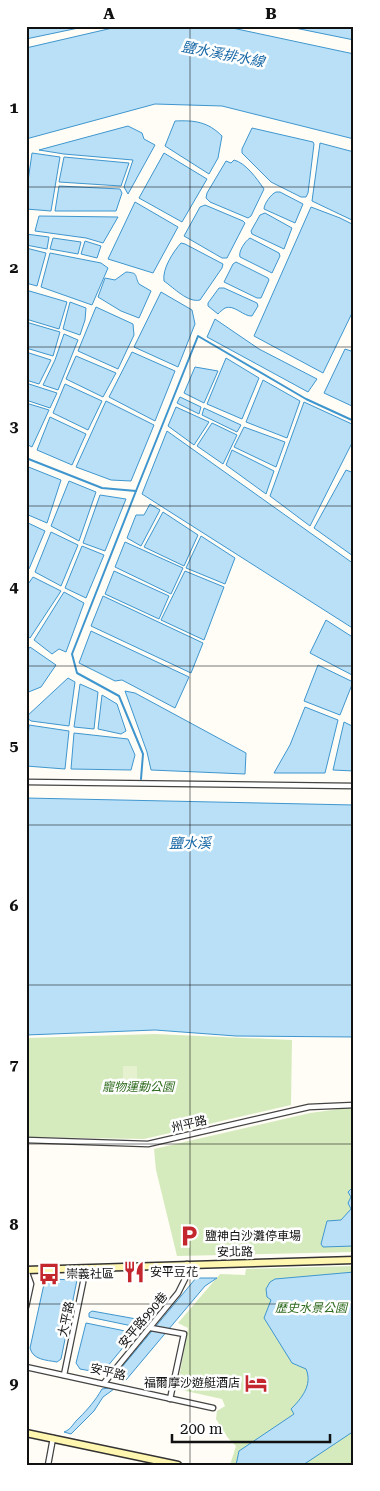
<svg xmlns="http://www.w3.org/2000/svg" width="380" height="1491" font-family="'Roboto Serif','Noto Sans TC',serif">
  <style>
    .green { fill: #d5ebbd }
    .pitch { fill: #e6f2cf }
    .water { fill: #b9e0f7; stroke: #3f96cf }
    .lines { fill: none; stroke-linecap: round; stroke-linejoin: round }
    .stream { stroke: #3f96cf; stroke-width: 2 }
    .street-casing { stroke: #444; stroke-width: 7 }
    .secondary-casing { stroke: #333; stroke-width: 9 }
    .street { stroke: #fff; stroke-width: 4.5 }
    .secondary { stroke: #fff6b0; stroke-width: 6 }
    .grid { fill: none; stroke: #111; stroke-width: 1; stroke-opacity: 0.55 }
    .labels { text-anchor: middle; stroke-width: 5; stroke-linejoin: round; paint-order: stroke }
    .park-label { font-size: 12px; font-style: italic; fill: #2f6b1f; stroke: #fff }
    .street-label { font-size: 12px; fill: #111; stroke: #fff }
    .poi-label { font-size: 12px; fill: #111; stroke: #fff; text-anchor: start }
    .water-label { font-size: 14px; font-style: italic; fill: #1768a6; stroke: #fff }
    .neatline { fill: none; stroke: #111; stroke-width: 2 }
    .grid-label { font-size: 16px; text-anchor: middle; font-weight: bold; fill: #111 }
  </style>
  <rect width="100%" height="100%" fill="#fffdf5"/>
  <g class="green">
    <path d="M155 1034 292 1040 291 1105 144 1139 26 1137V1038Z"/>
    <path d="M354 1107V1252L177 1256 156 1170 154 1149 310 1113Z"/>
    <path d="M354 1266V1465H230L236 1446 228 1438 216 1419 217 1411 225 1406 222 1399 177 1389 188 1328 178 1323 220 1274 245 1275 246 1269Z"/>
  </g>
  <path class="pitch" d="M123 1066H137V1090L123 1089Z"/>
  <g class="water">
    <path d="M26 26H88L26 39Z"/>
    <path d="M121 26H223L354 54V139L222 106 155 104 26 139V48Z"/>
    <path d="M285 26H354V40Z"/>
    <path d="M175 121C195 120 208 122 222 136L218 158 209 174 165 146Z"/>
    <path d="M128 126 142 133 144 139 155 145 128 194 124 187 133 160 64 154 39 150Z"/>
    <path d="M252 128 313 142 314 144 308 193 306 197H301L271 182 242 153V149Z"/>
    <path d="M320 143 354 152V221L312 201Z"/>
    <path d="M32 153 60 157 51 211 26 209V195Z"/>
    <path d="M164 153 207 179 182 222 139 198Z"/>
    <path d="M64 157 129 163 121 186 59 182Z"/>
    <path d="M234 160C246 163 257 179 264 189L251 216 248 218 210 202 206 198 207 193 226 161 231 163Z"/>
    <path d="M59 186 120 189 122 193 116 211H55Z"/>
    <path d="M276 192H280L303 204 295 223 264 209C264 204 271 194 276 192Z"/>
    <path d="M135 202 178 227 153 273 108 259Z"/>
    <path d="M205 205 243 221 245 223 227 258H222L184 236 200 207Z"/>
    <path d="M311 207 340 218 354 225V309L323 373 254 336Z"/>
    <path d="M265 213 292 228 284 249 252 234 251 231 260 215Z"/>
    <path d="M39 216 118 217 103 243 86 238 35 231Z"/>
    <path d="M26 234 49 237 47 249 26 245Z"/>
    <path d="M53 238 81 242 78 254 50 249Z"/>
    <path d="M250 238 279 253 280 256 272 273 240 257C238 252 245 241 250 238Z"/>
    <path d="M85 241 101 246 97 258 81 254Z"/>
    <path d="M181 243 185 244 223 264 222 268 200 300C188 303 174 288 164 281 162 269 173 252 181 243Z"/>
    <path d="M26 248 46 253 37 286 26 283Z"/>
    <path d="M50 253 101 263 108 268 92 305 41 287Z"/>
    <path d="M236 262 268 278 269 280 261 298H257L224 282 233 264Z"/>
    <path d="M126 272C139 273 134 275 139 284L151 291 139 318 121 311 98 297 105 278 115 280Z"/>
    <path d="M219 288H224L257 303 258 306 252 316C244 317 234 304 225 308 222 310 220 312 218 314L208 306V303Z"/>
    <path d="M26 290 67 302 59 329 26 319Z"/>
    <path d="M161 292 192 310 195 324 178 367 134 347Z"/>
    <path d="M70 302 86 308 85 320 80 335 63 329Z"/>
    <path d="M96 307 133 324 134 335 118 369 78 351Z"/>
    <path d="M215 319 259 349 317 379 308 392 207 337Z"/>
    <path d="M26 322 60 332 53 356 26 348Z"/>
    <path d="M64 334 78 340 58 390 43 385 55 360Z"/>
    <path d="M345 349 354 352V407L324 393Z"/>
    <path d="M26 352 51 360 39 384 26 380Z"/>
    <path d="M132 352 175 371 155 421 109 397Z"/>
    <path d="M76 356 116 373 103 397 66 379Z"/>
    <path d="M226 358 259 378 242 419 207 404Z"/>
    <path d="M195 367 218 371 204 403 184 393Z"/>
    <path d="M263 380 300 401 287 438 246 422Z"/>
    <path d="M26 383 57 393 50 408 26 400Z"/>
    <path d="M65 384 102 401 88 430 53 413Z"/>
    <path d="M180 397 201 407 199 414 177 403Z"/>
    <path d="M106 401 154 425 131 481 111 480 76 467Z"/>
    <path d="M304 402 354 425V439L310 526 270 496Z"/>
    <path d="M26 403 49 410 32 447 26 444Z"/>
    <path d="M176 407 209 422 194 445 168 426Z"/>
    <path d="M204 408 241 425 237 432 202 415Z"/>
    <path d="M50 417 86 434 72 465 37 450Z"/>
    <path d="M212 423 237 435 223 464 197 446Z"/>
    <path d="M244 427 285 442 276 467 234 447Z"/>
    <path d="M167 431 354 564V629L142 494Z"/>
    <path d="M232 450 274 471 266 494 226 465Z"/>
    <path d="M26 466 61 480 47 523 26 514Z"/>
    <path d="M346 470 354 473 353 556 314 528Z"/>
    <path d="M69 481 96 492 79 541 51 526Z"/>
    <path d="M100 495 126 499 105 551 83 543Z"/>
    <path d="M150 504 160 510 141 546 127 538 136 515H144Z"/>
    <path d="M163 512 198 535 184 566 144 547Z"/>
    <path d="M26 522 45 531 29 569 26 568Z"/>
    <path d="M51 532 78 545 61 586 35 572Z"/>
    <path d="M201 536 235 558 225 584 186 568Z"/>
    <path d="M125 542 183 568 171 594 115 567Z"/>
    <path d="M82 546 104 555 86 598 65 588Z"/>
    <path d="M114 571 169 596 159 619 105 594Z"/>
    <path d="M185 571 224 587 204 640 161 620Z"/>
    <path d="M33 577 61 591 30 638 26 635V587Z"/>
    <path d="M64 592 84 603 66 652 59 649 52 654 34 640Z"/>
    <path d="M103 596 203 643 191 673 91 626Z"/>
    <path d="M326 620 354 638V676L310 653Z"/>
    <path d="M91 631 189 677 175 708 122 680 115 681 79 663Z"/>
    <path d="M30 647 56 665 41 687 26 693V652Z"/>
    <path d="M318 665 353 682 340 715 304 701Z"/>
    <path d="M68 678 75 682 69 726 31 721 26 717Z"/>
    <path d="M80 684 98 692 94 729 74 727Z"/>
    <path d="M125 691 135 693 246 753 245 774 151 770 147 752Z"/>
    <path d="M102 695 117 704 126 731 121 734 98 729Z"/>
    <path d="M305 707 338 720 325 773H274L290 745Z"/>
    <path d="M344 722 354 727V771L333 770Z"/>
    <path d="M29 725 69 731 65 769 26 766Z"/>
    <path d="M74 733 128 739 135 755 131 770 71 769Z"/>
    <path d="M26 798 354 805V1037L236 1036 155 1030 26 1035Z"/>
    <path d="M351 1189 354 1191V1246L323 1247 321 1244 327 1221 341 1220 351 1209 348 1203 351 1197 348 1192Z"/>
    <path d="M354 1272V1431L303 1465H236L239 1451 294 1414 291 1409C301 1399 313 1385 306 1369L292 1363 264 1318 271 1300 267 1297 266 1289 270 1282 275 1279Z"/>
    <path d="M196 1278H217L205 1286 126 1380 116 1378 117 1373Z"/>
    <path d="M49 1279 77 1280 61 1359 57 1362C46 1360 33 1360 30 1348L44 1284 45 1281Z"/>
    <path d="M92 1311 142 1320 144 1324 142 1327H137L89 1317V1313Z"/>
    <path d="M86 1323 135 1333 102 1373 80 1369 76 1363Z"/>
    <path d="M108 1388 114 1389 103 1397 94 1411 71 1434 64 1432C72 1429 73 1423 79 1418 88 1409 95 1401 102 1389Z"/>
  </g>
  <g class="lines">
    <g class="stream">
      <path d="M26 458 102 488 136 491 198 336 306 399 354 421"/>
      <path d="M136 491 72 654 77 673 119 696 143 754 141 779"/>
    </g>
    <g class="street-casing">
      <g id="street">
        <path d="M26 782 354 786"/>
        <path d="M26 1140 148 1144 309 1107 354 1105"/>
        <path d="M26 1270 31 1284 26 1307"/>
        <path d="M151 1328 184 1334 170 1399"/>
        <path d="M26 1367 213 1408"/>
        <path d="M64 1375 86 1268"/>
        <path d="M104 1383 178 1293 185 1279 187 1264"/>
        <path d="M48 1465 53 1438"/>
      </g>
    </g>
    <g class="secondary-casing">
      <g id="secondary">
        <path d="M26 1270 354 1260"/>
        <path d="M26 1433 178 1465"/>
      </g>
    </g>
    <use href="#street" class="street"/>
    <use href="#secondary" class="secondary"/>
  </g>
  <path class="grid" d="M190 26V1465M26 187H354M26 347H354M26 506H354M26 666H354M26 825H354M26 985H354M26 1144H354M26 1304H354"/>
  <defs>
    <g id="parking-bare" transform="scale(1.725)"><path d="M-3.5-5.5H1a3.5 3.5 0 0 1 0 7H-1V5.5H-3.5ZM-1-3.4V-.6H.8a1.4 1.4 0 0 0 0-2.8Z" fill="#c4262e" stroke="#fff" stroke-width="2.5" paint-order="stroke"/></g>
    <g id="restaurant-bare" transform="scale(1.725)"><path d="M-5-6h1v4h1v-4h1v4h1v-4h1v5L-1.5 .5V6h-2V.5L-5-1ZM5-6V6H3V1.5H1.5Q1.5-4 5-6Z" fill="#c4262e" stroke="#fff" stroke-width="2.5" paint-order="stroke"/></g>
    <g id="bus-bare" transform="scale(1.725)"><path d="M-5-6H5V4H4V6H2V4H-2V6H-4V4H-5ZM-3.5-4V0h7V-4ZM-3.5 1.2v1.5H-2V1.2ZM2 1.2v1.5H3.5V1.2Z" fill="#c4262e" stroke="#fff" stroke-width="2.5" paint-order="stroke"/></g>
    <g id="hotel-bare" transform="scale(1.725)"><path d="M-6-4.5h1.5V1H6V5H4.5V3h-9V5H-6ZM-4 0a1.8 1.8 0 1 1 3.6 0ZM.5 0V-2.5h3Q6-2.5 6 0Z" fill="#c4262e" stroke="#fff" stroke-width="2.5" paint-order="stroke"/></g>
  </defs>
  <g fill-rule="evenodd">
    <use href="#parking-bare" x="189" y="1236"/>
    <use href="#restaurant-bare" x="134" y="1272"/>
    <use href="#bus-bare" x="49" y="1274"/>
    <use href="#hotel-bare" x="256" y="1383"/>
  </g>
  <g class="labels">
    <g class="park-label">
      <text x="138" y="1091">寵物運動公園</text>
      <text x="311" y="1312">歷史水景公園</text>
    </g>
    <g class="street-label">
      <text transform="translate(189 1124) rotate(-13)" y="4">州平路</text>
      <text transform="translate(235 1252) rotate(-1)" y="4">安北路</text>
      <text transform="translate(66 1319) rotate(-78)" y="4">大平路</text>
      <text transform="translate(143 1320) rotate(-50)" y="4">安平路990巷</text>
      <text transform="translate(108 1372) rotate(13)" y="4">安平路</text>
    </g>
    <g class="poi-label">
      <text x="205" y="1240">鹽神白沙灘停車場</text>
      <text x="150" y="1276">安平豆花</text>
      <text x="66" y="1278">崇義社區</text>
      <text x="240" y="1387" text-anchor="end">福爾摩沙遊艇酒店</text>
    </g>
    <g class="water-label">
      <text transform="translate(223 54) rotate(11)" y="5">鹽水溪排水線</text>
      <text transform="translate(190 843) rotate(-1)" y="5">鹽水溪</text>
    </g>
  </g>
  <rect width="380" height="1491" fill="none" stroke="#ffffff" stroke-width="55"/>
  <path d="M172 1434v8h158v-8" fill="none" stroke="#111111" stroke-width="2.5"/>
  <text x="180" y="1434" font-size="15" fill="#111111" stroke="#ffffff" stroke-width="4" paint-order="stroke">200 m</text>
  <rect x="28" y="28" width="324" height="1436" class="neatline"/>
  <g class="grid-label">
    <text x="109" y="19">A</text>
    <text x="271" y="19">B</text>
    <text x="14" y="113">1</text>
    <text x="14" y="273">2</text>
    <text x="14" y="432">3</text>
    <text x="14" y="592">4</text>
    <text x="14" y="751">5</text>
    <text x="14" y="911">6</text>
    <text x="14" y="1070">7</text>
    <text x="14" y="1230">8</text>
    <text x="14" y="1389">9</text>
  </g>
</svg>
